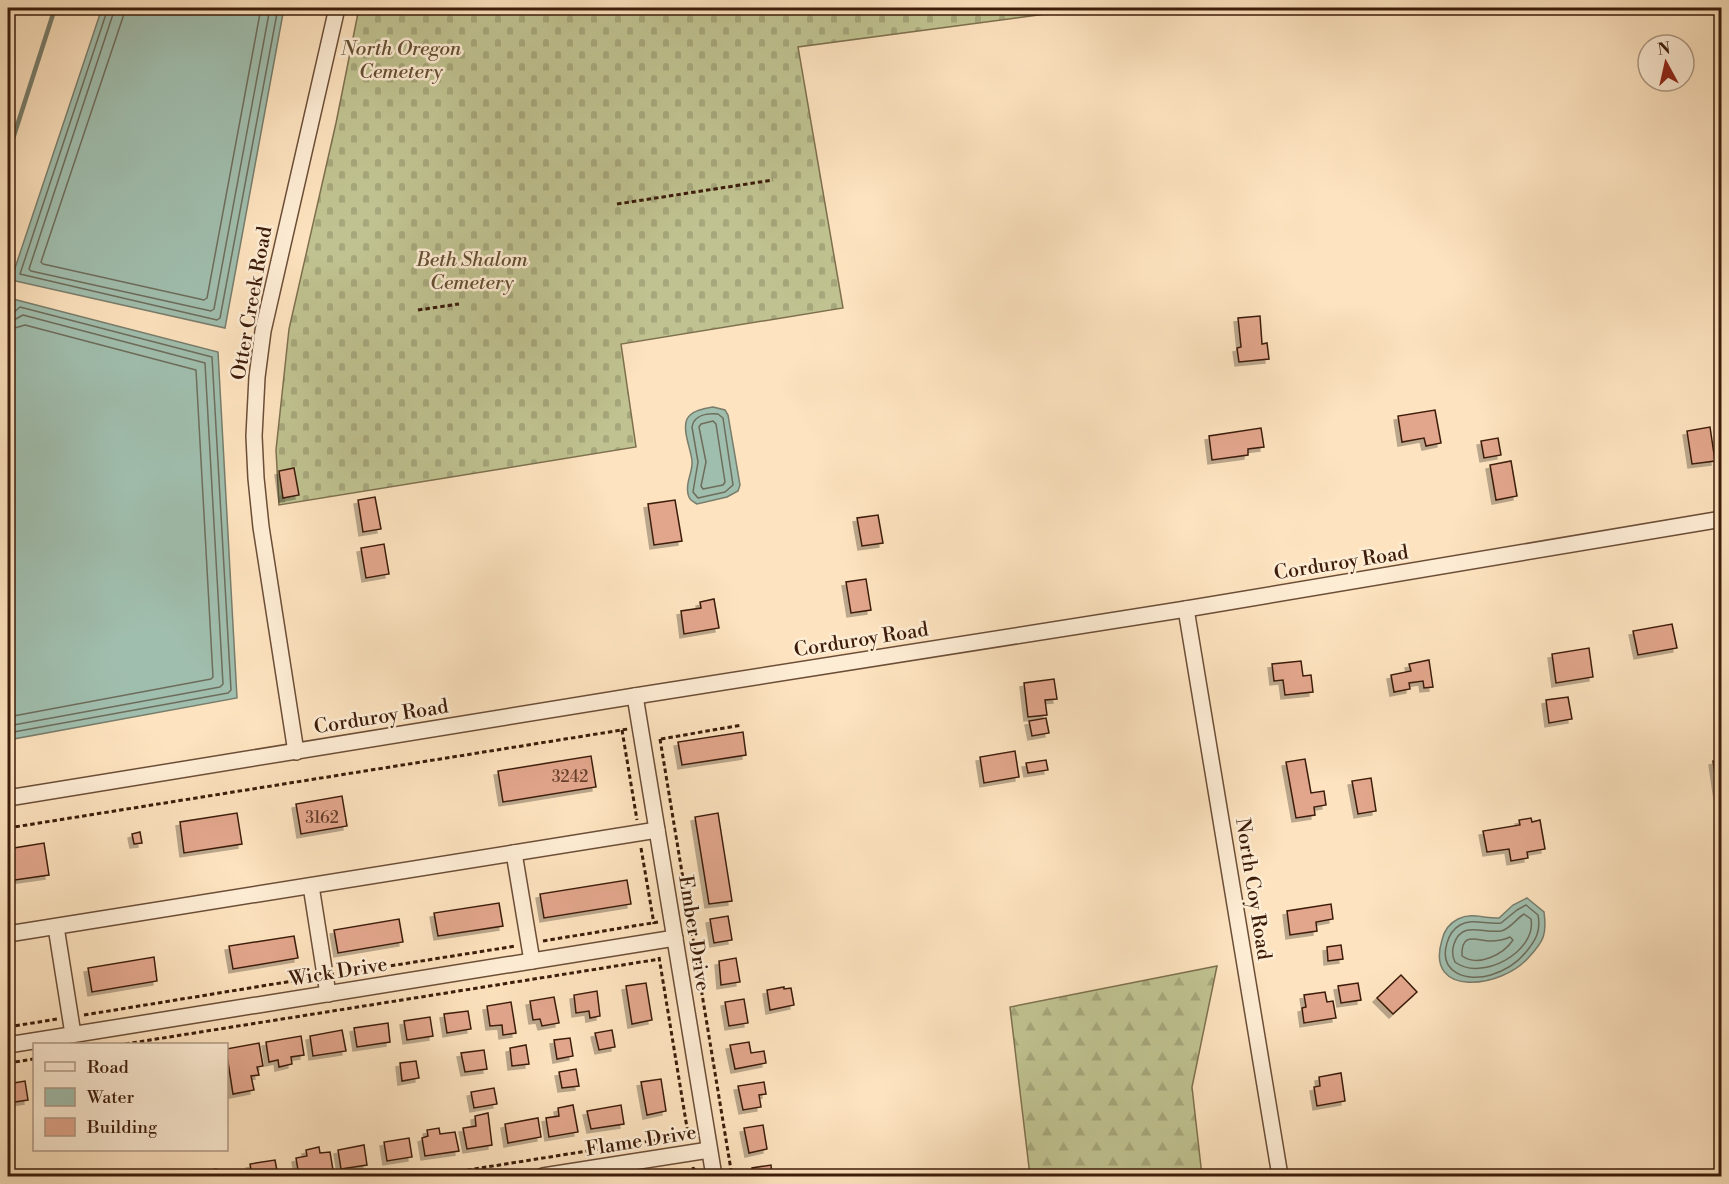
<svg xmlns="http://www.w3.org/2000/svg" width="1729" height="1184" font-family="'Libre Bodoni',serif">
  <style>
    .forest { fill: url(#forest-firs); stroke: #7e704e; stroke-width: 1.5 }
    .cemetery { fill: url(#cemetery-stones); stroke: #7e704e; stroke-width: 1.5 }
    .water { fill: #a0beae; stroke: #787d6c; stroke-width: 1.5 }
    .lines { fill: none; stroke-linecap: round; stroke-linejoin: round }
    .shore { stroke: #6e6d5c; stroke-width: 1.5 }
    .stream { stroke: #787d6c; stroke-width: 4.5 }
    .building { fill: #e2a68c; stroke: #3c1c0a; stroke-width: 1.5; filter: url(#shadow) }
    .minor-casing { stroke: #6c4e37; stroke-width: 18 }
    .path { stroke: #3c1c0a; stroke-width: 3; stroke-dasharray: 4.5 3; stroke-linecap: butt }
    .minor { stroke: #feedd5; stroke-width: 15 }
    .labels { text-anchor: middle; stroke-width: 5; stroke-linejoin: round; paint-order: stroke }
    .number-label { font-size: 16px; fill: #663e2a }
    .park-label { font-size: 20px; font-style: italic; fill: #644e32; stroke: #feedd5 }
    .street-label { font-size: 20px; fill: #3c1c0a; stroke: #feedd5 }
  </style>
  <defs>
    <pattern id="forest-firs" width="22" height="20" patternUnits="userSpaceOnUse" patternTransform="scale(1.5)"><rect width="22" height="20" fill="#c0c391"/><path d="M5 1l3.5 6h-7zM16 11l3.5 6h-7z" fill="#a6a77c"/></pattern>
    <pattern id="cemetery-stones" width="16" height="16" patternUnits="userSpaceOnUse" patternTransform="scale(1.5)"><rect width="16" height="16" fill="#c0c391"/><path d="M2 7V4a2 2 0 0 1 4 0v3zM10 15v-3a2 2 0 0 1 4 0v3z" fill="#a6a77c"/></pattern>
    <filter id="shadow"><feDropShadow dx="-4" dy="4" stdDeviation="0" flood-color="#0004"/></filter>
  </defs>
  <rect width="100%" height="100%" fill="#fde3bf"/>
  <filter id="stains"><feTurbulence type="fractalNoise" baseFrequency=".00333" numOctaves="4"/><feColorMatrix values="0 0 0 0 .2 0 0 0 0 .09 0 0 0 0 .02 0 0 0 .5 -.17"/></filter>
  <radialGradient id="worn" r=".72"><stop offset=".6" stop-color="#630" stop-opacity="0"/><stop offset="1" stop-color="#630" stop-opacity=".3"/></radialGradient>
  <path class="forest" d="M1217 966 1192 1087 1202 1176H1030L1010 1007Z"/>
  <path class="cemetery" d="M359 8H1091L798 47 843 308 621 344 636 447 279 505 276 450 289 329 336 123Z"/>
  <g class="water">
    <path d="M102 8H284L225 328 11 280Z"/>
    <path d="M13 299 218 352 237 698 8 740V317Z"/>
    <path d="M713 407 725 410 728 415 740 485 738 491 727 497 697 504C692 501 689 500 688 494 685 482 693 473 692 461 691 449 682 431 687 419 692 410 704 409 713 407Z"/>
    <path d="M1527 898 1544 912C1547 934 1544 941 1529 957 1503 988 1424 999 1442 940 1444 931 1450 923 1458 919 1472 912 1485 919 1499 918L1513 905Z"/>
  </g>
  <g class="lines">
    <g class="shore">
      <path d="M108 8 20 274 217 320 220 318 278 8"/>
      <path d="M115 8 29 269 31 271 211 311 214 309 270 8"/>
      <path d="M124 8 123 17 41 262 43 264 204 300 207 298 261 8"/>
      <path d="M8 314 13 313 20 307 212 357 231 690 228 693 8 733"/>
      <path d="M8 321 14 320 23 315 205 363 223 684 220 687 8 726"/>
      <path d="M8 330 25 325 196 370 213 677 211 679 8 717"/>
      <path d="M718 414 723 418 733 485 725 492 698 498 693 492 698 462 692 427C694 415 707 413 718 414Z"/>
      <path d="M713 421 716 424 725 482 723 485 703 489 701 486 706 462 699 427 701 424Z"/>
      <path d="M1526 905 1538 915C1541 931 1536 940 1526 952 1517 963 1504 971 1491 975 1467 982 1438 973 1447 943 1449 936 1453 929 1460 925 1472 918 1487 925 1501 923L1517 910Z"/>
      <path d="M1524 914 1531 919C1537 952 1481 982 1455 962 1452 956 1452 950 1454 944 1462 920 1483 934 1501 931 1510 929 1516 919 1524 914Z"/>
      <path d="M1510 937 1513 940C1503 955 1478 967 1462 956 1461 932 1475 940 1490 941 1497 941 1504 940 1510 937Z"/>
    </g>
    <path class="stream" d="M8 154 55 8"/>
  </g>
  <g class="building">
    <path d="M1260 316 1262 344 1267 343 1269 359 1239 362 1237 348 1241 347 1238 318Z"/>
    <path d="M1435 410 1441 443 1426 446 1424 438 1402 442 1398 416Z"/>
    <path d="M1710 427 1715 461 1692 464 1687 431Z"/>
    <path d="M1261 428 1264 447 1248 449V455L1212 460 1209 436Z"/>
    <path d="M1498 438 1501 455 1484 458 1481 441Z"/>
    <path d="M1511 461 1517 496 1496 500 1490 465Z"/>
    <path d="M294 468 299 495 283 498 279 471Z"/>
    <path d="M375 497 381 529 363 532 358 500Z"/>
    <path d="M675 500 682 541 654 545 648 504Z"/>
    <path d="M878 515 883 543 862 546 857 518Z"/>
    <path d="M384 544 389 574 366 578 361 548Z"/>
    <path d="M866 579 871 610 851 613 846 582Z"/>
    <path d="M714 599 719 628 684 634 681 611 701 608 700 602Z"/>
    <path d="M1672 624 1677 648 1638 655 1633 631Z"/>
    <path d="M1589 648 1593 677 1556 683 1552 654Z"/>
    <path d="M1429 660 1433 687 1424 688 1423 681 1409 683 1410 689 1394 692 1391 675 1411 671 1409 664Z"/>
    <path d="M1301 661 1303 676 1311 675 1313 692 1285 695 1283 680 1274 681 1272 664Z"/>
    <path d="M1054 679 1057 699 1045 700 1047 715 1028 717 1024 683Z"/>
    <path d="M1568 697 1572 719 1549 723 1546 700Z"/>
    <path d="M1046 718 1049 733 1032 736 1029 721Z"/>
    <path d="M743 732 746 755 682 765 678 742Z"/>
    <path d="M1015 751 1019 777 984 783 980 757Z"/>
    <path d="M591 756 596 787 503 802 498 771Z"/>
    <path d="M1305 759 1311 793 1324 791 1326 805 1314 807 1315 815 1296 818 1286 762Z"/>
    <path d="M1722 759V795H1718L1713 761Z"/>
    <path d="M1046 760 1048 770 1028 773 1026 763Z"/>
    <path d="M1371 778 1376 811 1358 814 1352 781Z"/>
    <path d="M342 796 347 826 301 834 296 804Z"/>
    <path d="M237 813 242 844 184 853 180 822Z"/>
    <path d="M718 813 732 901 709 904 695 817Z"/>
    <path d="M1531 818 1532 822 1540 820 1545 849 1527 852 1528 858 1511 861 1509 849 1487 852 1483 831 1520 825 1519 820Z"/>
    <path d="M140 832 142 843 134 844 132 834Z"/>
    <path d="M44 843 49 875 8 881V849Z"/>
    <path d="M627 880 631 904 544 918 540 894Z"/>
    <path d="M499 903 503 926 438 936 434 913Z"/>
    <path d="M1331 904 1333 919 1316 922 1317 931 1290 935 1287 911Z"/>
    <path d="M728 916 732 940 714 943 710 919Z"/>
    <path d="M399 919 403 942 338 953 334 930Z"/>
    <path d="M294 936 298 958 233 969 229 946Z"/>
    <path d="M1341 945 1343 959 1328 961 1327 947Z"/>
    <path d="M154 957 157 981 92 992 88 968Z"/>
    <path d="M736 958 740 982 721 985 719 961Z"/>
    <path d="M1401 975 1417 992 1393 1014 1377 998Z"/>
    <path d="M646 983 652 1020 632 1024 626 986Z"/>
    <path d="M1358 983 1361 1000 1341 1003 1338 986Z"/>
    <path d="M784 987V989L791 988 794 1005 770 1010 767 990Z"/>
    <path d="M597 991 600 1016 590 1018 589 1011 576 1013 574 995Z"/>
    <path d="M1325 992 1327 1002 1333 1001 1336 1018 1304 1023 1302 1008 1306 1007 1304 995Z"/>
    <path d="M554 997 559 1023 542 1026 540 1019 533 1020 530 1001Z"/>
    <path d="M744 999 748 1023 729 1026 725 1002Z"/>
    <path d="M511 1002 516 1033 503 1035 502 1025 490 1026 487 1006Z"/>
    <path d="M468 1011 471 1029 447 1033 444 1014Z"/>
    <path d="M430 1017 433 1036 407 1040 404 1021Z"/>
    <path d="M388 1023 390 1042 357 1047 354 1028Z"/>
    <path d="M342 1030 346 1051 313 1056 310 1036Z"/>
    <path d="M612 1030 615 1047 599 1050 595 1033Z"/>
    <path d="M301 1036 304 1055 291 1057 292 1064 279 1067 278 1060 269 1062 266 1042Z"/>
    <path d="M570 1038 573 1056 557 1059 554 1040Z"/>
    <path d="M749 1042 751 1053 764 1051 766 1063 735 1069 730 1045Z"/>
    <path d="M259 1043 263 1066 257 1067 259 1075 251 1076 254 1090 233 1094 226 1049Z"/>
    <path d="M526 1045 529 1064 512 1066 510 1048Z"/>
    <path d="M484 1050 487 1069 465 1072 461 1053Z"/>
    <path d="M416 1061 419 1078 402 1081 400 1063Z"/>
    <path d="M576 1069 579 1086 562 1088 559 1072Z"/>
    <path d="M1341 1073 1345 1101 1317 1106 1314 1087 1320 1086 1319 1077Z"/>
    <path d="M661 1079 666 1111 647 1115 641 1082Z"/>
    <path d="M25 1081 28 1100 8 1103V1084Z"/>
    <path d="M764 1082 766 1094 759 1095 761 1107 743 1110 738 1086Z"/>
    <path d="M494 1088 497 1104 474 1108 471 1092Z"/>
    <path d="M573 1105 578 1132 549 1137 546 1118 559 1116 558 1108Z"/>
    <path d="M621 1105 624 1124 591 1129 587 1111Z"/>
    <path d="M488 1113 492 1145 467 1149 463 1128 476 1126 475 1116Z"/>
    <path d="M538 1118 541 1137 508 1143 505 1124Z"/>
    <path d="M763 1125 767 1149 749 1153 744 1128Z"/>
    <path d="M439 1128 440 1134 455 1132 459 1151 425 1156 422 1138 428 1136 427 1130Z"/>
    <path d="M409 1138 412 1157 387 1161 384 1142Z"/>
    <path d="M364 1145 367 1165 341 1169 338 1150Z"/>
    <path d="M319 1147 320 1153 330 1152 333 1170 299 1176 296 1158 307 1156 306 1150Z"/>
    <path d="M275 1160 278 1176H252L250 1164Z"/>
    <path d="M771 1165 772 1176H753L752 1168Z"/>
    <path d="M216 1169 217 1176H189L188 1174Z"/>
    <path d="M130 1171 131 1176H115V1174Z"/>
  </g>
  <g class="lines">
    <g class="minor-casing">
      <g id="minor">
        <path d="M1186 609 1280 1176"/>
        <path d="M635 696 714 1176"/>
        <path d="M296 752 261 527 256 478 254 436 257 377 263 331 337 8"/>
        <path d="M8 798 635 696 1186 609 1722 519"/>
        <path d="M514 853 532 961"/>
        <path d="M311 886 328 994"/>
        <path d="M56 927 73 1034"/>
        <path d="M8 934 657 830"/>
        <path d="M8 1045 675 938"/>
        <path d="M543 1176 709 1150"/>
      </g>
    </g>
    <g class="path">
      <path d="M617 204 773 180"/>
      <path d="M418 310 459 304"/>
      <path d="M622 730 637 820"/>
      <path d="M660 739 732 1176"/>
      <path d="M661 739 742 725"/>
      <path d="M8 828 628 729"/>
      <path d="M641 848 654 924"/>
      <path d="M543 941 658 922"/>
      <path d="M659 957 689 1140"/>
      <path d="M339 974 516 946"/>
      <path d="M84 1015 311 978"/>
      <path d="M8 1027 57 1019"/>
      <path d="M125 1044 660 959"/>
      <path d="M8 1063 34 1059"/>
      <path d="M693 1167 695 1176"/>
      <path d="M430 1176 688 1135"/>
      <path d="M657 1176 696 1170"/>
    </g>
    <use href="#minor" class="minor"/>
  </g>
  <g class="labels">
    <g class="number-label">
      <text x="570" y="782">3242</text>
      <text x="322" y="823">3162</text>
    </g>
    <g class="park-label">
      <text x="401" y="55">North Oregon<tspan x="401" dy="23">Cemetery</tspan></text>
      <text x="472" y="266">Beth Shalom<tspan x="472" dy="23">Cemetery</tspan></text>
    </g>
    <g class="street-label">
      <text transform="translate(251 303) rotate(-80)" y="7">Otter Creek Road</text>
      <text transform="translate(1341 562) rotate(-9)" y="7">Corduroy Road</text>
      <text transform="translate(861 639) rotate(-9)" y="7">Corduroy Road</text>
      <text transform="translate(381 716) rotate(-9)" y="7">Corduroy Road</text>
      <text transform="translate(1254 889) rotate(81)" y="7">North Coy Road</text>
      <text transform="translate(695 933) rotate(81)" y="7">Ember Drive</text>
      <text transform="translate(338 971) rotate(-9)" y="7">Wick Drive</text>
      <text transform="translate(641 1140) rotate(-9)" y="7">Flame Drive</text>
    </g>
  </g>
  <rect width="1729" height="1184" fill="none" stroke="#fde3bf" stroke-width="30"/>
  <rect x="9" y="9" width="1711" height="1166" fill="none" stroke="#3c1c0a" stroke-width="3"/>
  <rect x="15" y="15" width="1699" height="1154" fill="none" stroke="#3c1c0a" stroke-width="1.5"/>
  <rect x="33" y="1043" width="195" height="108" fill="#feedd5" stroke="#b09984" stroke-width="1.5"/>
  <rect x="45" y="1062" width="30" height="9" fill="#feedd5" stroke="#b09984" stroke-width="1.5"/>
  <text x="87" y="1073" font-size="18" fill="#3c1c0a">Road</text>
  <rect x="45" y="1088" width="30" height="18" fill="#a0beae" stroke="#b09984" stroke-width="1.5"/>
  <text x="87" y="1103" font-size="18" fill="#3c1c0a">Water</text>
  <rect x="45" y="1118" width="30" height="18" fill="#e2a68c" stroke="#b09984" stroke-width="1.5"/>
  <text x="87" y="1133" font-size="18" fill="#3c1c0a">Building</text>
  <g transform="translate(1666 63) rotate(352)"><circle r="28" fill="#feedd5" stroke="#b09984" stroke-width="1.5"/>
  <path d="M0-4.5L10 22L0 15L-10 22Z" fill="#8f2418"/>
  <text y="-9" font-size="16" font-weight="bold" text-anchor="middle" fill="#3c1c0a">N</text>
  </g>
  <rect width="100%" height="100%" filter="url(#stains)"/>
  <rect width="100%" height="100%" fill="url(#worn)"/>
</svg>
